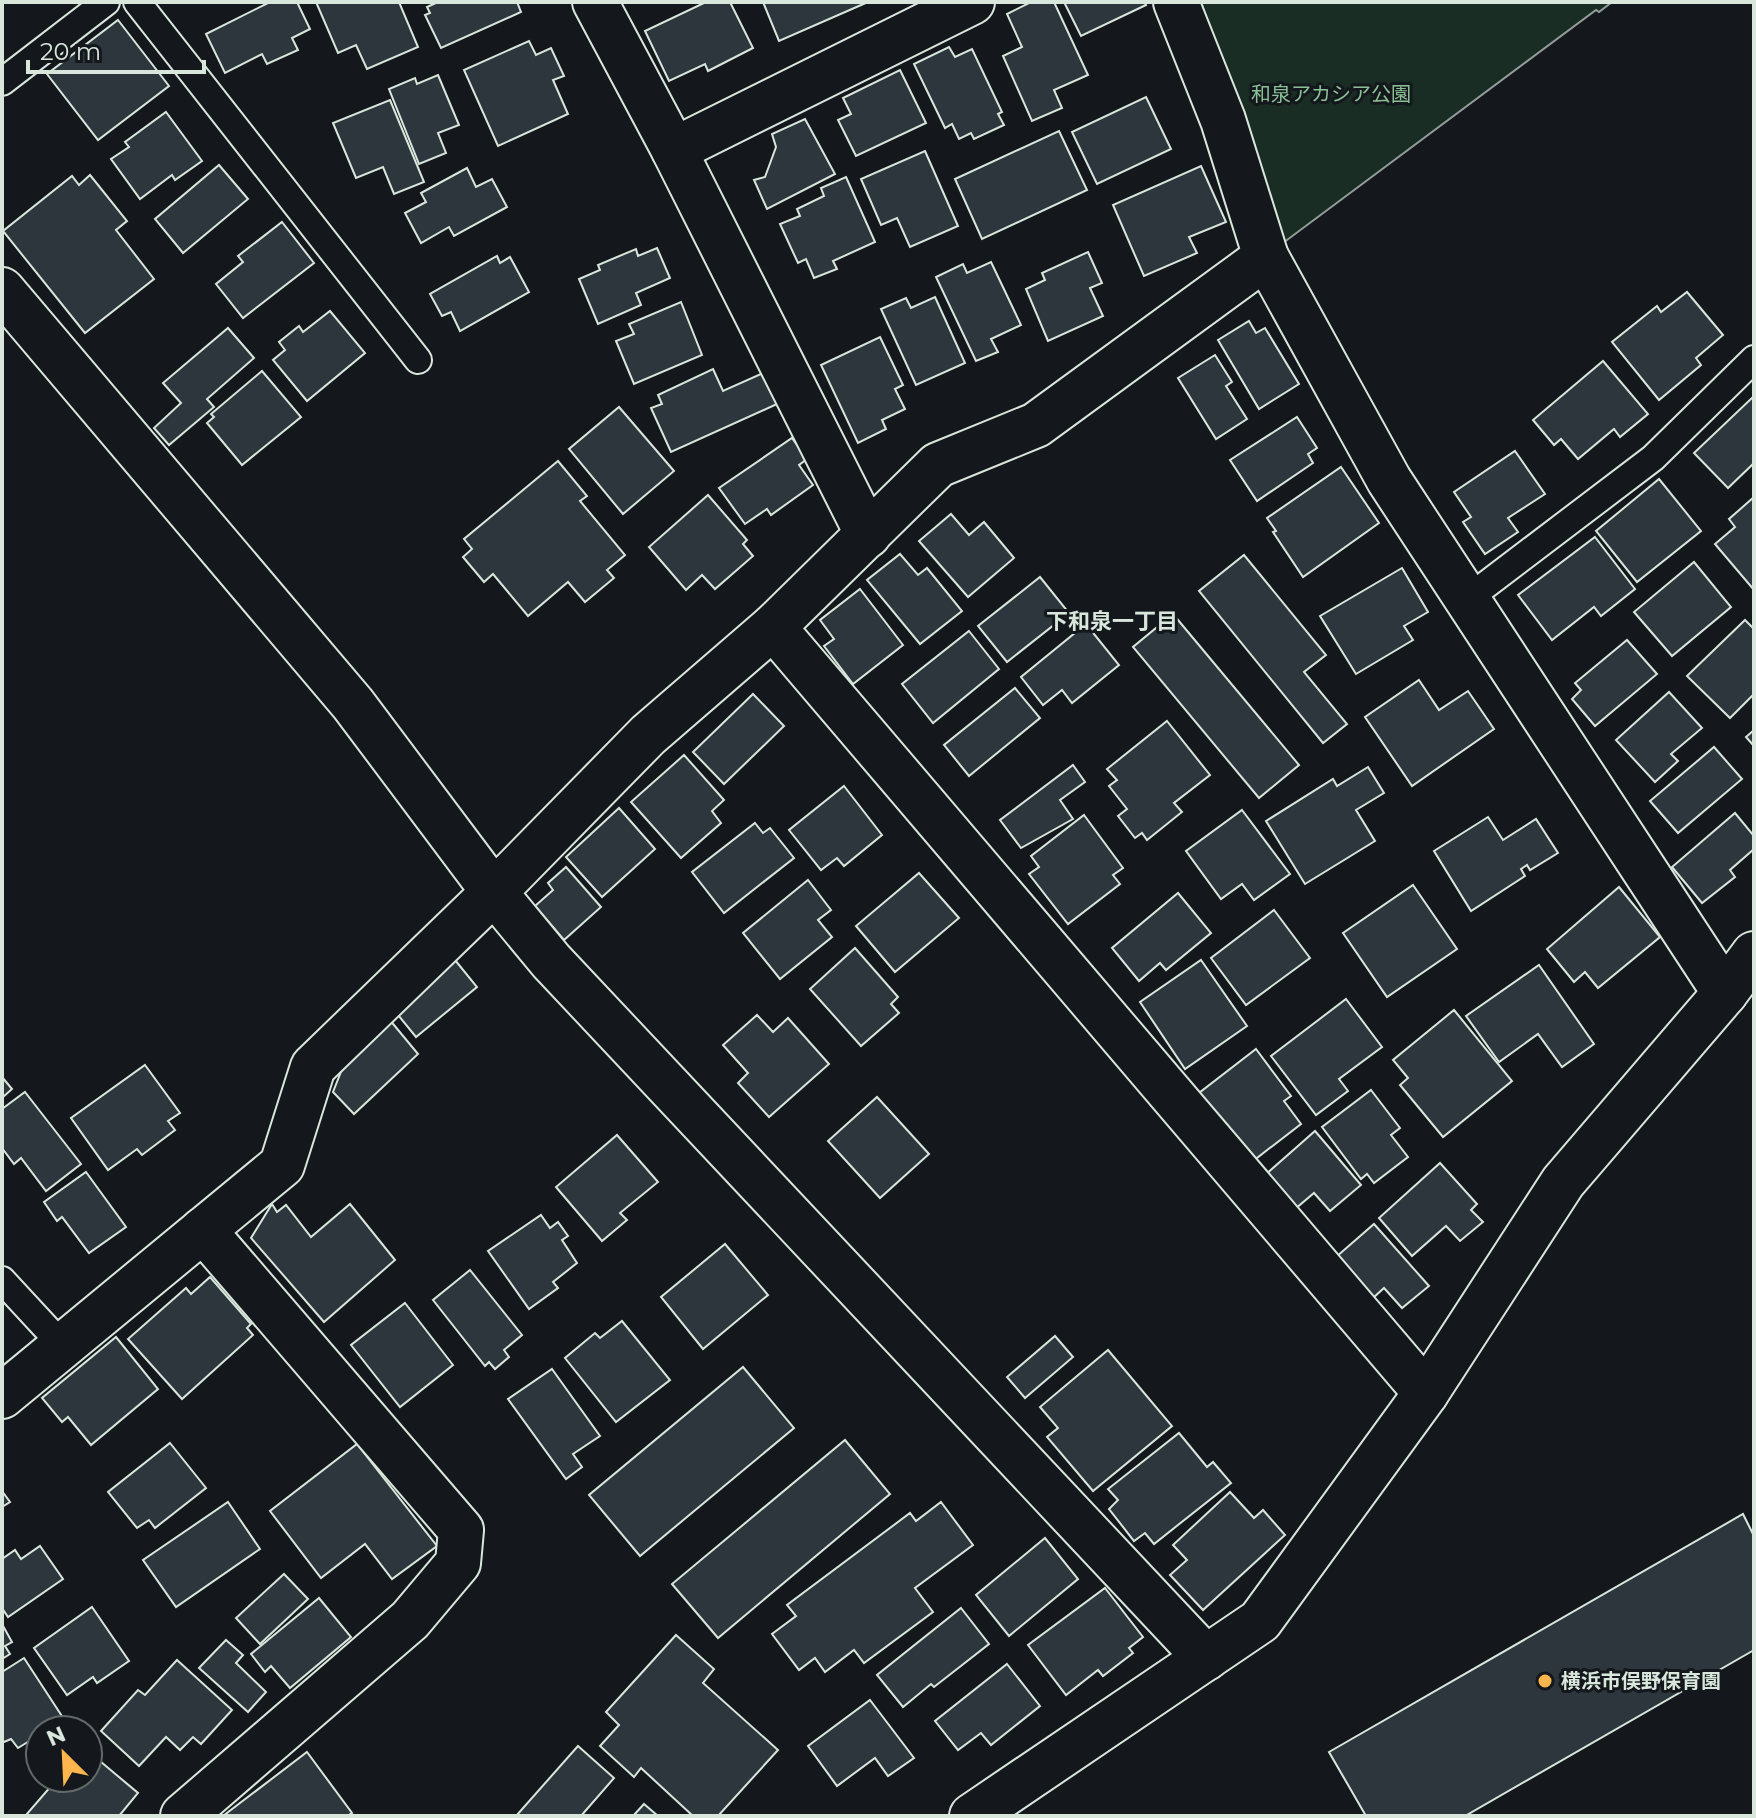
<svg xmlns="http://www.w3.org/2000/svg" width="1756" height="1818" font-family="Montserrat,'Noto Sans JP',sans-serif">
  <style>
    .green { fill: #1a2d24; stroke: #939e99; stroke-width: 2 }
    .building { fill: #2c363c; stroke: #d8e6dc; stroke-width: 2 }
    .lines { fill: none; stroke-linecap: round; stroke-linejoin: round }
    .service-casing { stroke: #d8e6dc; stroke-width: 30 }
    .minor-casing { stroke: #d8e6dc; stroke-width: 48 }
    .service { stroke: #14181c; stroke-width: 26 }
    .minor { stroke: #14181c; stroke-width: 44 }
    .poi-dot { fill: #ffb74d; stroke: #14181c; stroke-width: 3 }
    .labels { text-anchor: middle; stroke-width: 6; stroke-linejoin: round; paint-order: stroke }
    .park-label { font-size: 20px; fill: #8ac095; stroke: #14181c }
    .poi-label { font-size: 20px; font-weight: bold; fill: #d8e6dc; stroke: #14181c; text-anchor: start }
    .neighbourhood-label { font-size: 22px; font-weight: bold; fill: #d8e6dc; stroke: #14181c }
  </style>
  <rect width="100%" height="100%" fill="#14181c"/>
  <path class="green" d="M1201 2H1612L1599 12 1596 10 1283 243Z"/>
  <g class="building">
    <path d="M270 2H297L310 29 292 38 298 50 267 64 262 54 225 73 206 34Z"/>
    <path d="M316 2H399L418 47 367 69 356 45 338 53Z"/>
    <path d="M438 2H517L521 12 441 48 425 15 430 13 427 7Z"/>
    <path d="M706 2H730L753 48 708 71 705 64 669 81 645 31Z"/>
    <path d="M763 2H868L779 41Z"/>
    <path d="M1031 2H1054L1088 75 1054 90 1062 108 1032 121 1003 56 1022 47 1007 14Z"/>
    <path d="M1064 2H1144L1146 5 1081 36Z"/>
    <path d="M118 20 169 86 98 140 47 74Z"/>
    <path d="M529 41 536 55 551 48 564 76 553 80 568 114 498 146 464 70Z"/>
    <path d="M949 47 955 57 972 49 1002 112 998 114 1004 125 974 139 971 133 959 139 952 124 945 128 914 64Z"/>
    <path d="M900 70 926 123 856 156 838 120 851 114 843 98Z"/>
    <path d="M438 75 459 125 438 133 446 153 419 164 389 89 415 78 417 84Z"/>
    <path d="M1146 97 1171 149 1097 184 1072 132Z"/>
    <path d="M390 100 424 182 394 194 383 167 356 178 333 123Z"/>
    <path d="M166 112 202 161 175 180 172 175 140 199 111 159 129 147 125 142Z"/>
    <path d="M805 119 835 174 767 209 754 180 765 177 776 147 772 134Z"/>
    <path d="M1059 131 1087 190 982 239 955 179Z"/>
    <path d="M925 151 958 226 910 247 897 218 881 225 861 179Z"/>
    <path d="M219 165 248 199 183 253 155 219Z"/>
    <path d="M1201 166 1226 222 1189 237 1197 253 1144 276 1113 205Z"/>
    <path d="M467 168 476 187 492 179 507 207 454 236 449 227 421 243 405 213 426 202 421 193Z"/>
    <path d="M90 175 127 221 116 230 154 279 85 333 3 231 72 176 79 185Z"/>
    <path d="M846 177 875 242 833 261 837 269 814 278 806 259 798 263 780 224 800 216 797 209 824 196 821 188Z"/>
    <path d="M282 222 314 263 243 318 216 284 243 262 238 256Z"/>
    <path d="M657 248 670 278 636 293 641 305 598 324 579 279 600 270 598 265 636 249 638 256Z"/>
    <path d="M1088 252 1102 283 1090 288 1103 316 1048 341 1026 289 1045 280 1042 273Z"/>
    <path d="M497 256 500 263 510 257 529 292 460 331 451 312 442 316 430 294Z"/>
    <path d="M991 262 1021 325 991 339 998 352 976 361 936 277 963 264 967 273Z"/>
    <path d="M1687 292 1723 335 1696 358 1701 365 1659 400 1612 342 1657 306 1661 312Z"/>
    <path d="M935 297 965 363 916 385 881 309 906 298 911 308Z"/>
    <path d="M681 302 702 355 634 384 616 341 634 334 629 324Z"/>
    <path d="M330 311 365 353 307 401 273 360 285 350 279 342 299 326 303 332Z"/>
    <path d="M1249 321 1256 333 1265 328 1299 384 1259 409 1218 340Z"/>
    <path d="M228 328 254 358 207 399 214 407 169 445 154 428 181 403 163 383Z"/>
    <path d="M880 337 903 385 895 389 905 409 882 420 886 429 858 443 821 365Z"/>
    <path d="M1215 355 1232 382 1226 386 1247 419 1216 439 1178 378Z"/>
    <path d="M1603 361 1648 414 1620 437 1614 429 1578 459 1561 439 1554 445 1533 420Z"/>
    <path d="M713 369 723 391 763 373 777 404 671 452 651 408 662 404 658 395Z"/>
    <path d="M262 371 301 417 242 465 207 423 214 417 211 414Z"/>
    <path d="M1754 396V463L1728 488 1694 453Z"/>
    <path d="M619 407 674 471 623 514 569 449Z"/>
    <path d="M1297 417 1317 448 1308 454 1313 463 1257 501 1230 460Z"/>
    <path d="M792 438 807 459 799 465 813 485 771 515 767 509 745 524 719 488Z"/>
    <path d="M1515 451 1545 494 1508 518 1518 532 1485 554 1463 522 1471 517 1454 492Z"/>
    <path d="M558 461 587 496 580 501 625 555 607 570 614 578 585 602 568 582 528 616 493 574 484 582 463 557 472 549 464 539Z"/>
    <path d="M1341 467 1379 523 1303 577 1273 532 1276 531 1267 518Z"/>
    <path d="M1659 479 1701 531 1637 582 1596 531Z"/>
    <path d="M708 495 747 540 743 544 753 556 715 589 702 575 686 590 649 547Z"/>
    <path d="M1754 497V590L1715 544 1735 527 1729 519Z"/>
    <path d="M951 514 969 535 984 522 1014 558 968 597 919 541Z"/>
    <path d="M1595 537 1635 589 1601 616 1594 607 1552 640 1518 595Z"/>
    <path d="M900 554 918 575 927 568 962 611 920 644 867 580Z"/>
    <path d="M1244 555 1326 655 1304 672 1347 724 1323 743 1199 591Z"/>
    <path d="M1694 562 1731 607 1672 656 1634 612Z"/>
    <path d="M1402 568 1428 612 1404 626 1413 640 1356 674 1320 616Z"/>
    <path d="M1040 577 1069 613 1007 662 978 626Z"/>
    <path d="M860 589 903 645 853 684 824 646 834 639 820 620Z"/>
    <path d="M1173 614 1299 765 1259 798 1133 647Z"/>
    <path d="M1745 620 1754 629V694L1730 718 1687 676Z"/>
    <path d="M1086 624 1119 665 1072 703 1062 690 1043 705 1021 677Z"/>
    <path d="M969 631 999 669 933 723 902 684Z"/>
    <path d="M1627 640 1657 674 1595 726 1572 699 1581 690 1575 683Z"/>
    <path d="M1419 680 1439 710 1468 691 1494 729 1412 786 1365 717Z"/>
    <path d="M1015 688 1040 718 969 776 944 745Z"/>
    <path d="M1669 692 1702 728 1671 754 1678 761 1655 782 1616 740Z"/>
    <path d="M753 694 784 726 724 784 693 752Z"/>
    <path d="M1167 721 1210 775 1174 803 1182 812 1147 840 1142 833 1135 838 1118 816 1127 809 1109 786 1117 780 1107 769Z"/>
    <path d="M1754 730V746L1746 737Z"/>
    <path d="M1714 747 1742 779 1678 833 1650 801Z"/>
    <path d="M684 755 724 800 712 811 721 823 681 858 631 802Z"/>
    <path d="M1073 765 1085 782 1060 800 1073 819 1021 848 1000 820Z"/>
    <path d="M1368 767 1384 793 1356 810 1375 841 1305 884 1266 821 1333 779 1337 786Z"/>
    <path d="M844 786 882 835 844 866 837 858 821 870 789 830Z"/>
    <path d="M619 808 655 849 602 897 566 857Z"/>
    <path d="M1242 810 1290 874 1254 900 1242 884 1221 899 1186 851Z"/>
    <path d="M1735 813 1754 836V849L1730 870 1735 877 1702 903 1672 867Z"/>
    <path d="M1084 815 1123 868 1113 875 1120 884 1068 924 1029 874 1039 867 1031 856Z"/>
    <path d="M1488 817 1503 840 1536 819 1558 853 1530 870 1527 865 1521 869 1525 876 1471 911 1434 851Z"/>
    <path d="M755 823 763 833 770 828 794 858 724 913 692 872Z"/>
    <path d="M566 867 601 907 564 940 535 906 553 890 548 883Z"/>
    <path d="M919 873 959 918 895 972 856 926Z"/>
    <path d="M808 880 831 910 818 920 832 937 780 979 743 933Z"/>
    <path d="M1413 885 1457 949 1387 997 1343 933Z"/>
    <path d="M1619 887 1660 937 1598 988 1585 972 1574 982 1547 949Z"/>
    <path d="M1178 893 1211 933 1166 970 1160 963 1139 981 1112 948Z"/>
    <path d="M1274 910 1310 958 1246 1005 1211 958Z"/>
    <path d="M855 948 898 997 891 1004 899 1013 861 1046 810 989Z"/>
    <path d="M455 960 477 987 416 1037 394 1010Z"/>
    <path d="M1201 960 1247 1026 1185 1069 1140 1002Z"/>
    <path d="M1539 965 1594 1044 1562 1067 1538 1034 1499 1062 1466 1016Z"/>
    <path d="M1346 999 1382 1047 1339 1079 1348 1091 1316 1115 1271 1056Z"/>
    <path d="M1454 1010 1512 1081 1443 1137 1400 1085 1408 1078 1393 1060Z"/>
    <path d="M757 1015 773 1032 788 1018 829 1064 769 1117 738 1083 748 1073 723 1045Z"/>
    <path d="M389 1019 418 1054 354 1114 333 1092 348 1054Z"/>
    <path d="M1256 1049 1291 1096 1284 1101 1301 1124 1253 1161 1199 1093Z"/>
    <path d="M145 1065 180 1113 168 1121 175 1130 142 1155 137 1149 108 1170 71 1118Z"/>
    <path d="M2 1077 12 1089 2 1098Z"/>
    <path d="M1371 1090 1400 1128 1391 1135 1408 1157 1374 1183 1367 1174 1361 1179 1322 1127Z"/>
    <path d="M25 1092 81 1164 46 1191 21 1158 14 1164 2 1148V1109Z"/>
    <path d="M877 1097 929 1154 880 1198 828 1141Z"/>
    <path d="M1315 1131 1361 1185 1330 1211 1314 1193 1295 1209 1265 1175Z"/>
    <path d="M617 1135 658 1182 620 1213 627 1220 602 1241 556 1187Z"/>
    <path d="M1440 1163 1477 1204 1471 1210 1483 1222 1460 1241 1446 1226 1412 1256 1379 1218Z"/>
    <path d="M86 1172 126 1227 89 1253 62 1217 57 1221 44 1202Z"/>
    <path d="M272 1204 277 1212 286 1205 311 1237 350 1204 395 1260 324 1322 251 1238Z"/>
    <path d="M541 1215 550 1228 558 1222 568 1236 562 1240 577 1263 553 1282 558 1288 529 1309 488 1251Z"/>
    <path d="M1374 1224 1429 1286 1402 1308 1384 1288 1373 1298 1336 1257Z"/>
    <path d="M725 1244 768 1295 703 1349 661 1297Z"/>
    <path d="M470 1270 522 1335 504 1350 509 1357 495 1369 489 1362 485 1366 433 1300Z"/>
    <path d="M210 1277 251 1324 247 1328 253 1335 182 1399 128 1339 186 1288 191 1294Z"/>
    <path d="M405 1303 453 1365 400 1407 351 1345Z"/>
    <path d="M622 1321 670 1380 616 1422 565 1358 595 1333 600 1338Z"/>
    <path d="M1055 1336 1073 1357 1025 1398 1007 1377Z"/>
    <path d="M116 1337 158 1389 91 1445 68 1417 62 1422 42 1398Z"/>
    <path d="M1108 1350 1172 1426 1093 1491 1047 1437 1058 1428 1040 1407Z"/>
    <path d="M743 1367 794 1428 640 1556 589 1495Z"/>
    <path d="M552 1369 600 1436 573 1454 582 1467 566 1479 508 1399Z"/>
    <path d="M1179 1433 1207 1467 1213 1462 1231 1483 1154 1544 1145 1533 1134 1541 1109 1509 1118 1500 1108 1489Z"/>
    <path d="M845 1440 890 1494 718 1638 672 1584Z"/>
    <path d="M170 1443 206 1488 155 1528 149 1520 137 1528 108 1492Z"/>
    <path d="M357 1444 437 1546 392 1579 365 1544 321 1578 270 1511Z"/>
    <path d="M2 1491 10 1502 2 1507Z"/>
    <path d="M1230 1492 1254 1518 1263 1510 1285 1535 1203 1610 1170 1575 1187 1560 1173 1545Z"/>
    <path d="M228 1502 260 1549 176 1607 143 1560Z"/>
    <path d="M941 1502 973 1545 915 1588 933 1612 864 1663 854 1650 825 1672 815 1658 799 1670 772 1634 796 1616 787 1605 910 1513 916 1521Z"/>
    <path d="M1743 1514 1754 1536V1650L1465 1816H1366L1329 1752Z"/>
    <path d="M1045 1538 1078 1579 1009 1636 976 1595Z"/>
    <path d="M40 1546 63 1579 8 1617 2 1608V1559L15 1550 21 1559Z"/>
    <path d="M284 1574 308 1599 260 1644 236 1618Z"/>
    <path d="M1105 1588 1143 1637 1129 1648 1133 1653 1103 1676 1098 1670 1066 1695 1028 1645Z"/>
    <path d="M319 1598 351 1637 290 1688 271 1666 265 1672 251 1654Z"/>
    <path d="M92 1607 129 1661 97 1683 93 1677 67 1695 34 1648Z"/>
    <path d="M961 1608 989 1644 934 1687 931 1684 903 1707 877 1675Z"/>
    <path d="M2 1624 12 1642 5 1646 10 1654 2 1659Z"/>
    <path d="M676 1635 714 1669 703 1683 778 1750 718 1816H693L641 1768 634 1777 600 1746 619 1725 606 1712Z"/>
    <path d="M226 1640 243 1655 236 1663 266 1692 248 1712 199 1668Z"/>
    <path d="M24 1658 71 1730H40V1754L31 1740 18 1748 11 1739 4 1742 2 1739V1672Z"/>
    <path d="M177 1660 232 1710 201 1744 193 1737 180 1750 166 1737 139 1766 101 1731 138 1690 145 1695Z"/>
    <path d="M1007 1664 1040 1706 991 1745 981 1733 958 1750 935 1721Z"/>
    <path d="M870 1700 914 1758 888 1776 875 1758 837 1786 808 1746Z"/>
    <path d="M578 1746 614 1778 581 1816H516Z"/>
    <path d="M88 1751 138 1793 119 1816 26 1815 58 1778H88Z"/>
    <path d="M307 1752 352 1813 347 1816H223Z"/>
    <path d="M644 1804 658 1816H633Z"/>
  </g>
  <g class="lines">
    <g class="service-casing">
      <g id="service">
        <path d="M137 2 418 360"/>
        <path d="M2 82 106 2"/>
        <path d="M1466 600 1653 458 1754 359"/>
        <path d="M2 1280 63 1346"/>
      </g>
    </g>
    <g class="minor-casing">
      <g id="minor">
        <path d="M595 2 674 150 868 535"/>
        <path d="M1176 2 1223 120 1266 257 1389 480 1725 993"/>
        <path d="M674 150 972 2"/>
        <path d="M2 290 353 704 494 892 551 961 1206 1658"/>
        <path d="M773 627 1426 1393"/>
        <path d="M2 1396 282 1165 313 1067 494 892 648 735 773 627 938 465 1036 425 1266 257"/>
        <path d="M183 1816 410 1620 458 1563 461 1530 203 1230"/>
        <path d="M972 1816 1260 1621 1426 1393 1563 1182 1725 993 1754 954"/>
      </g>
    </g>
    <use href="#service" class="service"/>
    <use href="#minor" class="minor"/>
  </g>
  <circle class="poi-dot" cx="1545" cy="1681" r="8"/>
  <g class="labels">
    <g class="park-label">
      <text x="1331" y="101">和泉アカシア公園</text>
    </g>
    <g class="poi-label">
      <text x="1561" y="1688">横浜市俣野保育園</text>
    </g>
    <g class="neighbourhood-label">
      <text x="1112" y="629">下和泉一丁目</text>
    </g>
  </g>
  <rect width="1756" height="1818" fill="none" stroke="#d8e6dc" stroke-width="8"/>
  <g transform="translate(64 1754) rotate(336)"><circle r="38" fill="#14181c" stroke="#626a69" stroke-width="2"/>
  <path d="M0-6L14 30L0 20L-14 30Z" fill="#ffb74d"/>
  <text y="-12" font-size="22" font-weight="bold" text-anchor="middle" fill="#d8e6dc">N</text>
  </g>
  <path d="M28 60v12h176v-12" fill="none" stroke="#d8e6dc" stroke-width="4"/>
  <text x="40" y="60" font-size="24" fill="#d8e6dc" stroke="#14181c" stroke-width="6" paint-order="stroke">20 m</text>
</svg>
